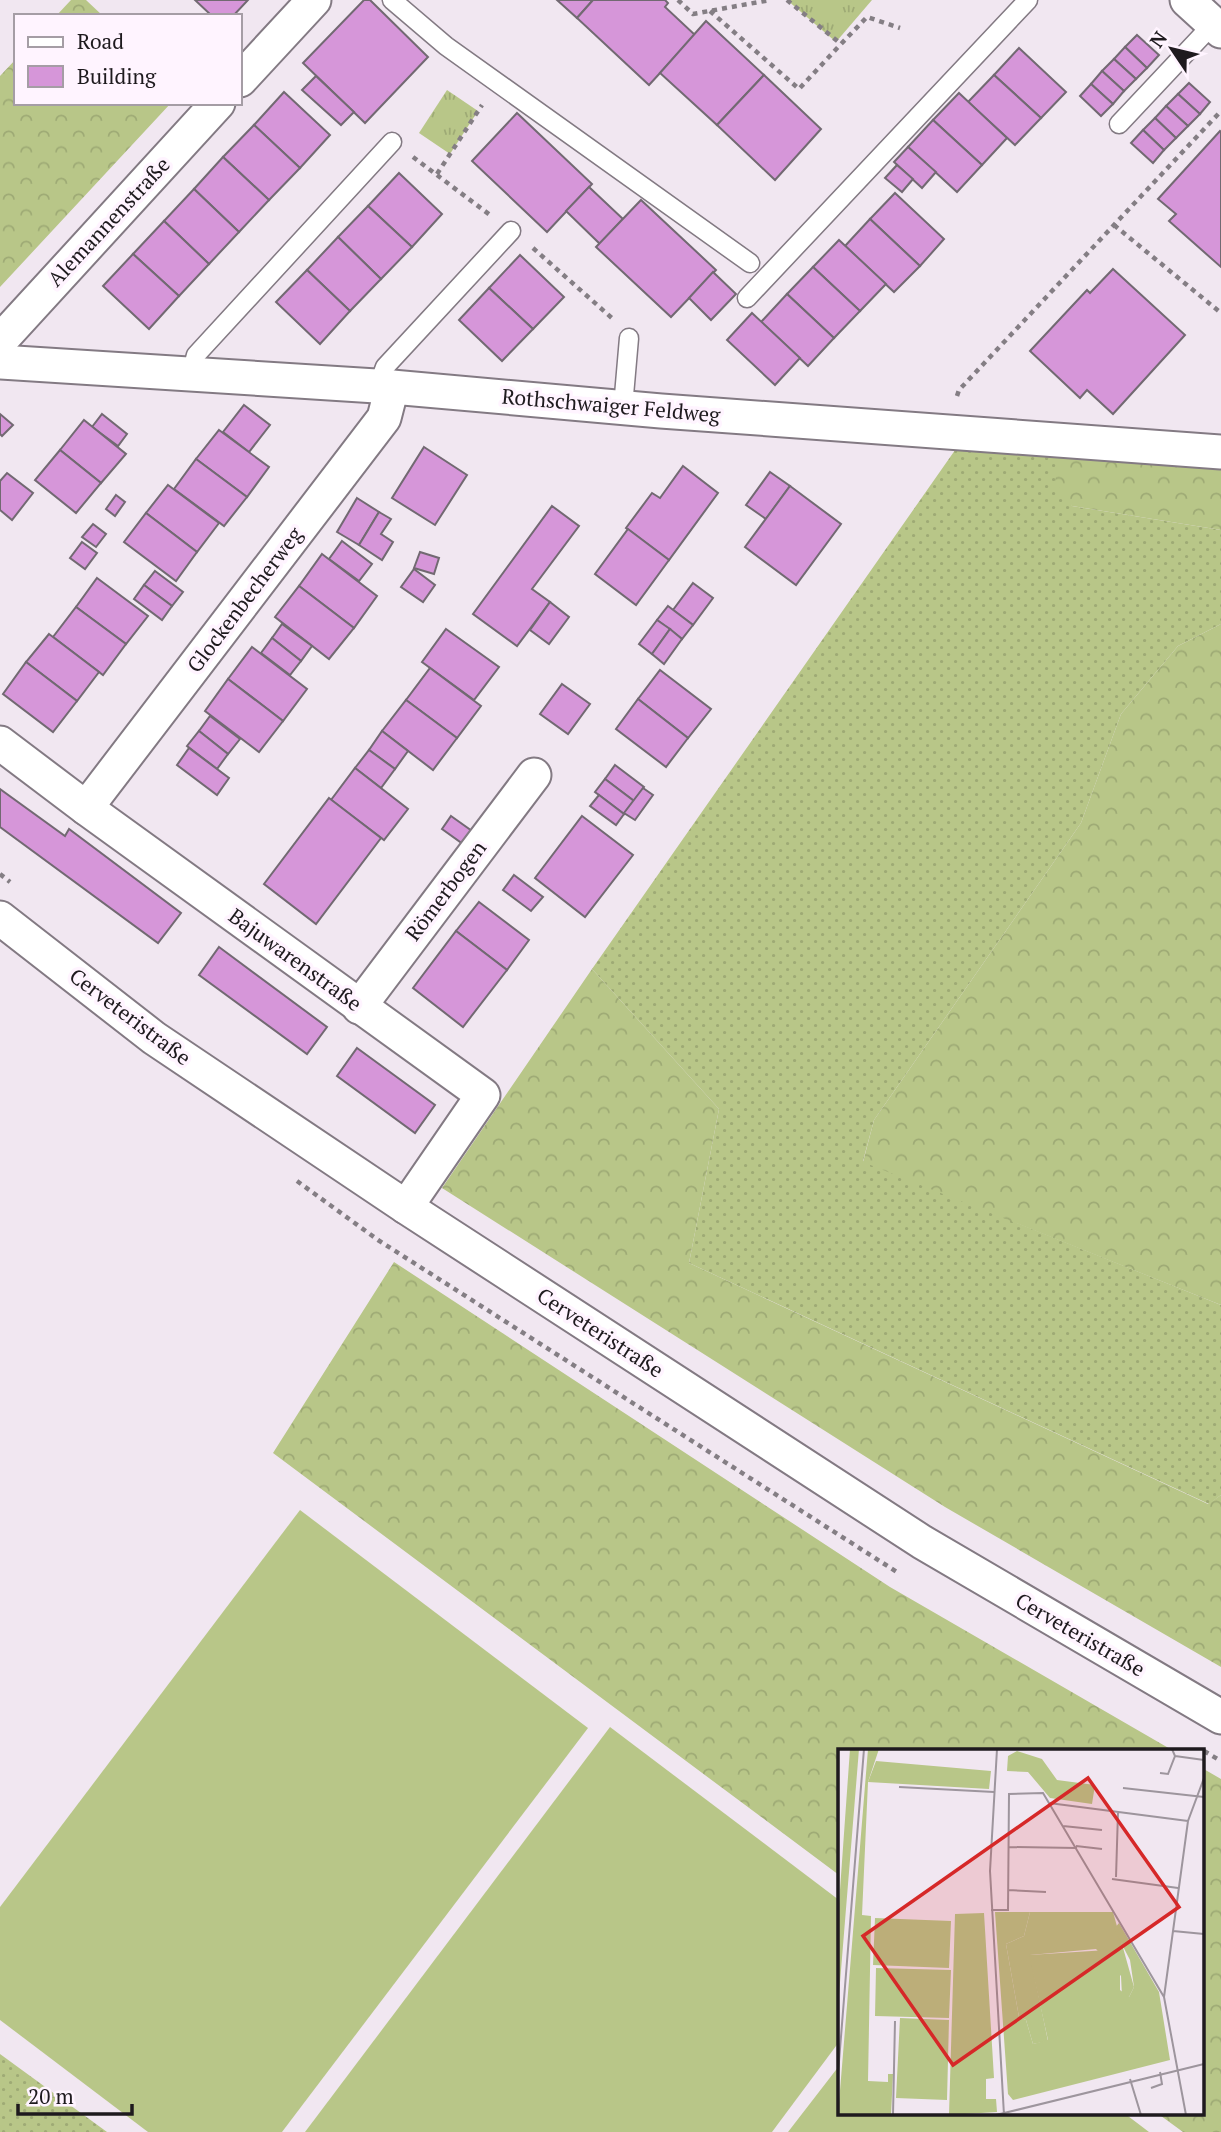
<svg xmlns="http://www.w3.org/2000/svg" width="1221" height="2132" font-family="'PT Serif',serif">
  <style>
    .grass { fill: url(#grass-dots) }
    .forest { fill: url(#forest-crowns) }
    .park { fill: url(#park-tufts) }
    .pitch { fill: #b8c688 }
    .building { fill: #d696d9; stroke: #726972; stroke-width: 2 }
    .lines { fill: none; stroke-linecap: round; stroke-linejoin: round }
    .lane-casing { stroke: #837a83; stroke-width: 21 }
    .street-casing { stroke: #837a83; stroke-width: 37 }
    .path { stroke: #847e84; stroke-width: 4.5; stroke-dasharray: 5 5; stroke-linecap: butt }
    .lane { stroke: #fff; stroke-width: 18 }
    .street { stroke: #fff; stroke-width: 33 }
    .labels { text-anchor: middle; stroke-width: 7; stroke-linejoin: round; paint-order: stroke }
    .street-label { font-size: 21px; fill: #1e1a1e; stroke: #fff4ff }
    .inset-road { fill: none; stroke: #9d959d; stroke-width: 2 }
    .view { fill: #d62828; fill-opacity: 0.15; stroke: #d62828; stroke-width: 3.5 }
    .inset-edge { fill: none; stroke: #1e1a1e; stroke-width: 3.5 }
  </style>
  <defs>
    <pattern id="grass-dots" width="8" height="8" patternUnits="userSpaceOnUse" patternTransform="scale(1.75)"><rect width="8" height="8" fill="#b8c688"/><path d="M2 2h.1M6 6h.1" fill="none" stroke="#9eaa75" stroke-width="1.8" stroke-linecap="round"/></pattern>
    <pattern id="forest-crowns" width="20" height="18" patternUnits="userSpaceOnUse" patternTransform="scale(1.75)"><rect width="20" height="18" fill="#b8c688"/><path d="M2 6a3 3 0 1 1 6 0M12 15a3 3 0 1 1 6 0" fill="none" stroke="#9eaa75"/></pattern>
    <pattern id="park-tufts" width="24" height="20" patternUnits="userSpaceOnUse" patternTransform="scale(1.75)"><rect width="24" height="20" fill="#b8c688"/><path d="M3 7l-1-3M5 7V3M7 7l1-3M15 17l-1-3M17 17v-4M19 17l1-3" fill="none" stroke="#9eaa75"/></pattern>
  </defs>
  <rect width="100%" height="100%" fill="#f1e7f1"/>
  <g class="grass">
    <path d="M960 443 1060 449 1072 506 1221 530V624L1178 646 1121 714 1081 823 874 1120 863 1161 1221 1305V1495L1209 1504 689 1263 719 1109 592 969Z"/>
    <path d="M0 2054 107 2132H0Z"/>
  </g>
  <g class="forest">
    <path d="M71 0H86L103 16H56Z"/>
    <path d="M16 59V103H171L0 287V76Z"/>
    <path d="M1060 449 1221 462V530L1072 506 1055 482Z"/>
    <path d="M1221 624V1305L863 1162 874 1120 1081 823 1121 714 1178 646Z"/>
    <path d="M592 969 719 1109 689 1263 1208 1504 1221 1495V1667L945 1507 442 1188Z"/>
    <path d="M394 1262 890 1587 1172 1750H839V1875L273 1453Z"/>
    <path d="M1202 1768 1221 1779V2132H1183L1157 2113H1202Z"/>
  </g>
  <g class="park">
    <path d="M787 0H872L836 42Z"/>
    <path d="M447 90 478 111 450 154 419 133Z"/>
  </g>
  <g class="pitch">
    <path d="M300 1510 588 1728 282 2132H148L0 2020V1907Z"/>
    <path d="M610 1727 839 1900V2042L772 2132H305Z"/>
    <path d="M839 2066V2113H1124L1149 2132H788Z"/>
  </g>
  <g class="building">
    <path d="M195 0H248L233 16H212Z"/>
    <path d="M364 0H370L428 57 365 123 303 63Z"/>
    <path d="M557 0H593L577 18Z"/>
    <path d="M593 0H665L668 3 665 7 695 35 649 85 577 18Z"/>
    <path d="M706 21 764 75 717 125 660 73Z"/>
    <path d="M1137 35 1159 55 1147 68 1125 47Z"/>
    <path d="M1125 47 1147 68 1136 79 1114 59Z"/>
    <path d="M1019 48 1066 92 1041 118 994 75Z"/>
    <path d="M1114 59 1136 79 1124 91 1102 71Z"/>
    <path d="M1102 71 1124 91 1113 104 1091 84Z"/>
    <path d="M764 75 821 129 775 180 717 125Z"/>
    <path d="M994 75 1041 118 1015 145 968 102Z"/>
    <path d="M316 76 354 112 341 125 302 90Z"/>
    <path d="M1189 83 1210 102 1200 114 1178 94Z"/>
    <path d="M1091 84 1113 104 1101 116 1080 96Z"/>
    <path d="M284 92 330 135 300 168 254 125Z"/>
    <path d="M959 93 1007 138 982 165 933 120Z"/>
    <path d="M1178 94 1200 114 1188 126 1166 106Z"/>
    <path d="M1166 106 1188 126 1176 138 1155 118Z"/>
    <path d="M517 113 592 184 547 232 472 161Z"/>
    <path d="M1155 118 1176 138 1164 150 1143 130Z"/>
    <path d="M933 120 982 165 957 192 908 147Z"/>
    <path d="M254 125 300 168 269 200 223 157Z"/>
    <path d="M1143 130 1164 150 1153 163 1131 143Z"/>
    <path d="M1220 131 1221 132V267L1169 221 1176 214 1158 199Z"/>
    <path d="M908 147 936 172 922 188 894 162Z"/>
    <path d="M223 157 269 200 239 232 194 189Z"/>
    <path d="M897 165 913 179 902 192 885 178Z"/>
    <path d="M399 173 442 214 412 247 368 206Z"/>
    <path d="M589 187 623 219 600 244 566 211Z"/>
    <path d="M194 189 239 232 209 264 164 221Z"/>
    <path d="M895 193 944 239 920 266 870 219Z"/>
    <path d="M641 200 716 270 671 317 596 247Z"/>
    <path d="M368 206 412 247 381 279 338 237Z"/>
    <path d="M870 219 920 266 894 292 845 246Z"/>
    <path d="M164 221 209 264 179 296 133 254Z"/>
    <path d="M338 237 381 279 350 311 307 270Z"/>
    <path d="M839 240 886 284 860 311 813 267Z"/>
    <path d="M133 254 179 296 149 329 103 286Z"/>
    <path d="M520 255 564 297 533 329 489 288Z"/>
    <path d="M813 267 860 311 834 338 787 294Z"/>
    <path d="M1113 269 1185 335 1113 414 1087 390 1080 398 1030 351 1087 290 1090 293Z"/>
    <path d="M307 270 350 311 320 344 276 302Z"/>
    <path d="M713 272 736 294 711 320 689 298Z"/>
    <path d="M489 288 533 329 502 361 459 320Z"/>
    <path d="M787 294 834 338 808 366 761 322Z"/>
    <path d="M752 313 800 358 775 385 727 340Z"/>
    <path d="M244 405 270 425 249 452 223 432Z"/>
    <path d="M0 414 13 425 2 436 0 434Z"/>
    <path d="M102 414 127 434 118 446 92 427Z"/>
    <path d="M84 420 126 454 101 483 60 450Z"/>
    <path d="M219 430 269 467 247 497 196 459Z"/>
    <path d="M424 447 467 475 435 525 392 498Z"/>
    <path d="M60 450 101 483 76 513 35 480Z"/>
    <path d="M196 459 247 497 224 526 174 489Z"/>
    <path d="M683 466 718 493 669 560 626 528 652 493 660 498Z"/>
    <path d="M770 472 790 486 766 519 746 505Z"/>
    <path d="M7 473 33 493 12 520 0 510V481Z"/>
    <path d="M168 485 219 523 197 552 146 513Z"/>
    <path d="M790 486 841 524 796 585 745 547Z"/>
    <path d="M116 495 125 502 115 516 106 509Z"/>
    <path d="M357 498 379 512 359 545 337 532Z"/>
    <path d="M552 506 579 526 532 589 550 602 517 646 473 614Z"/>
    <path d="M379 512 391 519 381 534 393 542 382 560 359 545Z"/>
    <path d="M146 513 197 552 176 581 124 542Z"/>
    <path d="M93 524 106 534 96 547 82 537Z"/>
    <path d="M628 529 669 560 636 605 595 574Z"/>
    <path d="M342 541 372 564 359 581 329 559Z"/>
    <path d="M82 542 97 553 85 569 70 558Z"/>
    <path d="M420 552 439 558 434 574 414 568Z"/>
    <path d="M322 554 377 596 354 628 299 586Z"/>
    <path d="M414 569 435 585 423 602 401 587Z"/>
    <path d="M155 571 183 592 172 606 144 585Z"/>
    <path d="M97 578 148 616 126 644 76 607Z"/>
    <path d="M693 583 713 598 693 625 673 610Z"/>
    <path d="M144 585 172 606 162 620 134 599Z"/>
    <path d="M299 586 354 628 329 659 275 617Z"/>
    <path d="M550 602 569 617 549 644 530 630Z"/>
    <path d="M668 606 693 625 682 639 657 620Z"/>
    <path d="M76 607 126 644 103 675 53 637Z"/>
    <path d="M657 620 670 629 652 654 639 644Z"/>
    <path d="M282 624 312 646 301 661 272 638Z"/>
    <path d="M446 629 499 667 474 700 422 662Z"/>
    <path d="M670 629 682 639 664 664 652 654Z"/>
    <path d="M49 634 99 672 77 701 26 662Z"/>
    <path d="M272 638 301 661 290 675 261 653Z"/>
    <path d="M252 647 307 689 283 721 228 679Z"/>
    <path d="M26 662 77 701 53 732 3 694Z"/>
    <path d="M430 668 481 706 457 738 406 700Z"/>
    <path d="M660 670 711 709 688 738 638 699Z"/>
    <path d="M228 679 283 721 259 752 205 711Z"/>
    <path d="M562 684 590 704 568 734 540 714Z"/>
    <path d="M638 699 688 738 666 767 616 729Z"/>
    <path d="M406 700 457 738 433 770 382 731Z"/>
    <path d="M210 716 240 739 228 754 199 731Z"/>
    <path d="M199 731 228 754 217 769 187 746Z"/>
    <path d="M382 731 408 751 395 769 369 750Z"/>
    <path d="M189 748 229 778 217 795 177 765Z"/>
    <path d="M369 750 395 769 381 788 355 768Z"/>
    <path d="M615 765 644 787 634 801 605 779Z"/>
    <path d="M355 768 408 809 384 840 331 800Z"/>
    <path d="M605 779 634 801 624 814 595 792Z"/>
    <path d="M643 788 653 795 635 820 624 813Z"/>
    <path d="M0 789 65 836 69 829 181 913 158 943 0 827Z"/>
    <path d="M599 795 624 814 616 825 590 806Z"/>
    <path d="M329 798 381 838 316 924 264 884Z"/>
    <path d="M451 816 472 831 463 844 442 829Z"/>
    <path d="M582 816 633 855 585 917 535 878Z"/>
    <path d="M514 875 543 897 531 911 503 890Z"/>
    <path d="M479 902 529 940 507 970 456 931Z"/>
    <path d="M456 931 507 970 463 1027 413 988Z"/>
    <path d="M219 947 327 1027 307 1054 199 975Z"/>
    <path d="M357 1048 435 1105 415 1133 337 1076Z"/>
  </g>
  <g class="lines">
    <g class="lane-casing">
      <g id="lane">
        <path d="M392 0 446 46 750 263"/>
        <path d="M1119 124 1213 24"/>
        <path d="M747 298 1028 0"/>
        <path d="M191 374 196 355 392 142"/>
        <path d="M378 386 385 367 511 231"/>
        <path d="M623 407 629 338"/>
      </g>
    </g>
    <g class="street-casing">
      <g id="street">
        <path d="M1187 0 1221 31"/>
        <path d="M240 80 314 0"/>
        <path d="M0 341 218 103"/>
        <path d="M0 362 392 387 661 411 1221 452"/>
        <path d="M0 743 86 808 483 1095 406 1207"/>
        <path d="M86 808 384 418 392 387"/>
        <path d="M0 918 154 1038 406 1207 922 1542 1221 1717"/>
        <path d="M359 1007 534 775"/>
      </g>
    </g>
    <g class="path">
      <path d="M678 0 693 14 770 0"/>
      <path d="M787 0 841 44 867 17 900 28"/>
      <path d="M710 11 799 89 841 44"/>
      <path d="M413 157 490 215"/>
      <path d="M437 174 482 105"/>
      <path d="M1114 225 1221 313"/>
      <path d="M533 248 613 319"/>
      <path d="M957 396 959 390 1221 111"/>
      <path d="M0 874 10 882"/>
      <path d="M297 1181 378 1240 900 1574"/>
      <path d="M1204 1751 1221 1761"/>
    </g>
    <use href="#lane" class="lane"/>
    <use href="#street" class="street"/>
  </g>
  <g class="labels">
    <g class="street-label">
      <text transform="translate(109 222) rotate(-47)" y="7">Alemannenstraße</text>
      <text transform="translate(611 406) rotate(5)" y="7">Rothschwaiger Feldweg</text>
      <text transform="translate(245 600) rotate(-53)" y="7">Glockenbecherweg</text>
      <text transform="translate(446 891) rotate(-53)" y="7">Römerbogen</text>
      <text transform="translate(295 960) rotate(36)" y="7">Bajuwarenstraße</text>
      <text transform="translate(130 1017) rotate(37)" y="7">Cerveteristraße</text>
      <text transform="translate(600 1333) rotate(33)" y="7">Cerveteristraße</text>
      <text transform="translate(1080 1635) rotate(30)" y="7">Cerveteristraße</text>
    </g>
  </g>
  <g transform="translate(838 1749)">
    <rect width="366" height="366" fill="#f1e7f1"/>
    <path d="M12 0H21L0 258V169ZM30 0H41L30 33 24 166 33 167 30 332 50 333V325H55L53 366H0ZM192 163H275L296 238 291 248 284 247 283 227 258 200 192 206 210 292 195 295 188 271 181 268 168 195 186 187Z" fill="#b8c688"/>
    <path d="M179 2 204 10 219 31 257 36 254 55 212 49 190 23 169 22 170 7ZM38 12 153 22 151 40 30 33ZM157 163H192L186 187 168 195 181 268 188 271 195 295 210 291 191 206 269 201 282 210V241L291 248 296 238 292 211 276 180 281 174 321 243 332 311 175 351 170 345ZM146 164 156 329 148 330V350H158L159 363 111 366 117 165Z" fill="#b8c688"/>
    <path d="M37 169 113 172 111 219 35 216ZM38 219 113 221 111 269 37 267ZM62 269 111 271 109 351 58 349Z" fill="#b8c688"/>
    <path class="inset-road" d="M159 0 152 122 166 366M337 7 366 11M322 24 330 25 337 7 334 0M61 38 156 43M285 39 366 48M211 54 350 72M225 77 264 81M238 97 264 100M171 98 239 99M278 128 280 63M274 130 340 139M170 141 208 143M153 161H170L171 45 205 44 326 248M335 182 366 185M0 325 26 0M292 330 303 366M313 339 324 335 322 323M55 366 57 272M158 366 366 315M348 366 326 248 350 72 366 29"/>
    <path class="view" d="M250 29 341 158 115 316 25 187Z"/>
    <rect width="366" height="366" class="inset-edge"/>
  </g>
  <rect x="14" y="14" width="228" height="91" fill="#fff4ff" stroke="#a59da5" stroke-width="2"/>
  <rect x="28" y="37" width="35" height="10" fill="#ffffff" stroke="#a59da5" stroke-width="2"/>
  <text x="77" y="49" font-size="21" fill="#1e1a1e">Road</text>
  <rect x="28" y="66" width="35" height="21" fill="#d696d9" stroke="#a59da5" stroke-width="2"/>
  <text x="77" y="84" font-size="21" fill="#1e1a1e">Building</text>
  <g transform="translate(1172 49) rotate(305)" stroke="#fff4ff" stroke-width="5" paint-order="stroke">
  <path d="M0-5L12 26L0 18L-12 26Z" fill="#1e1a1e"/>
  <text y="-10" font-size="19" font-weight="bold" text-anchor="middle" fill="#1e1a1e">N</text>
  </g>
  <path d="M18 2104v10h114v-10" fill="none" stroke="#1e1a1e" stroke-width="3.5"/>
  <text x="28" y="2104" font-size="21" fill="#1e1a1e" stroke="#fff4ff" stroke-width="5" paint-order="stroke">20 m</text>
</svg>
